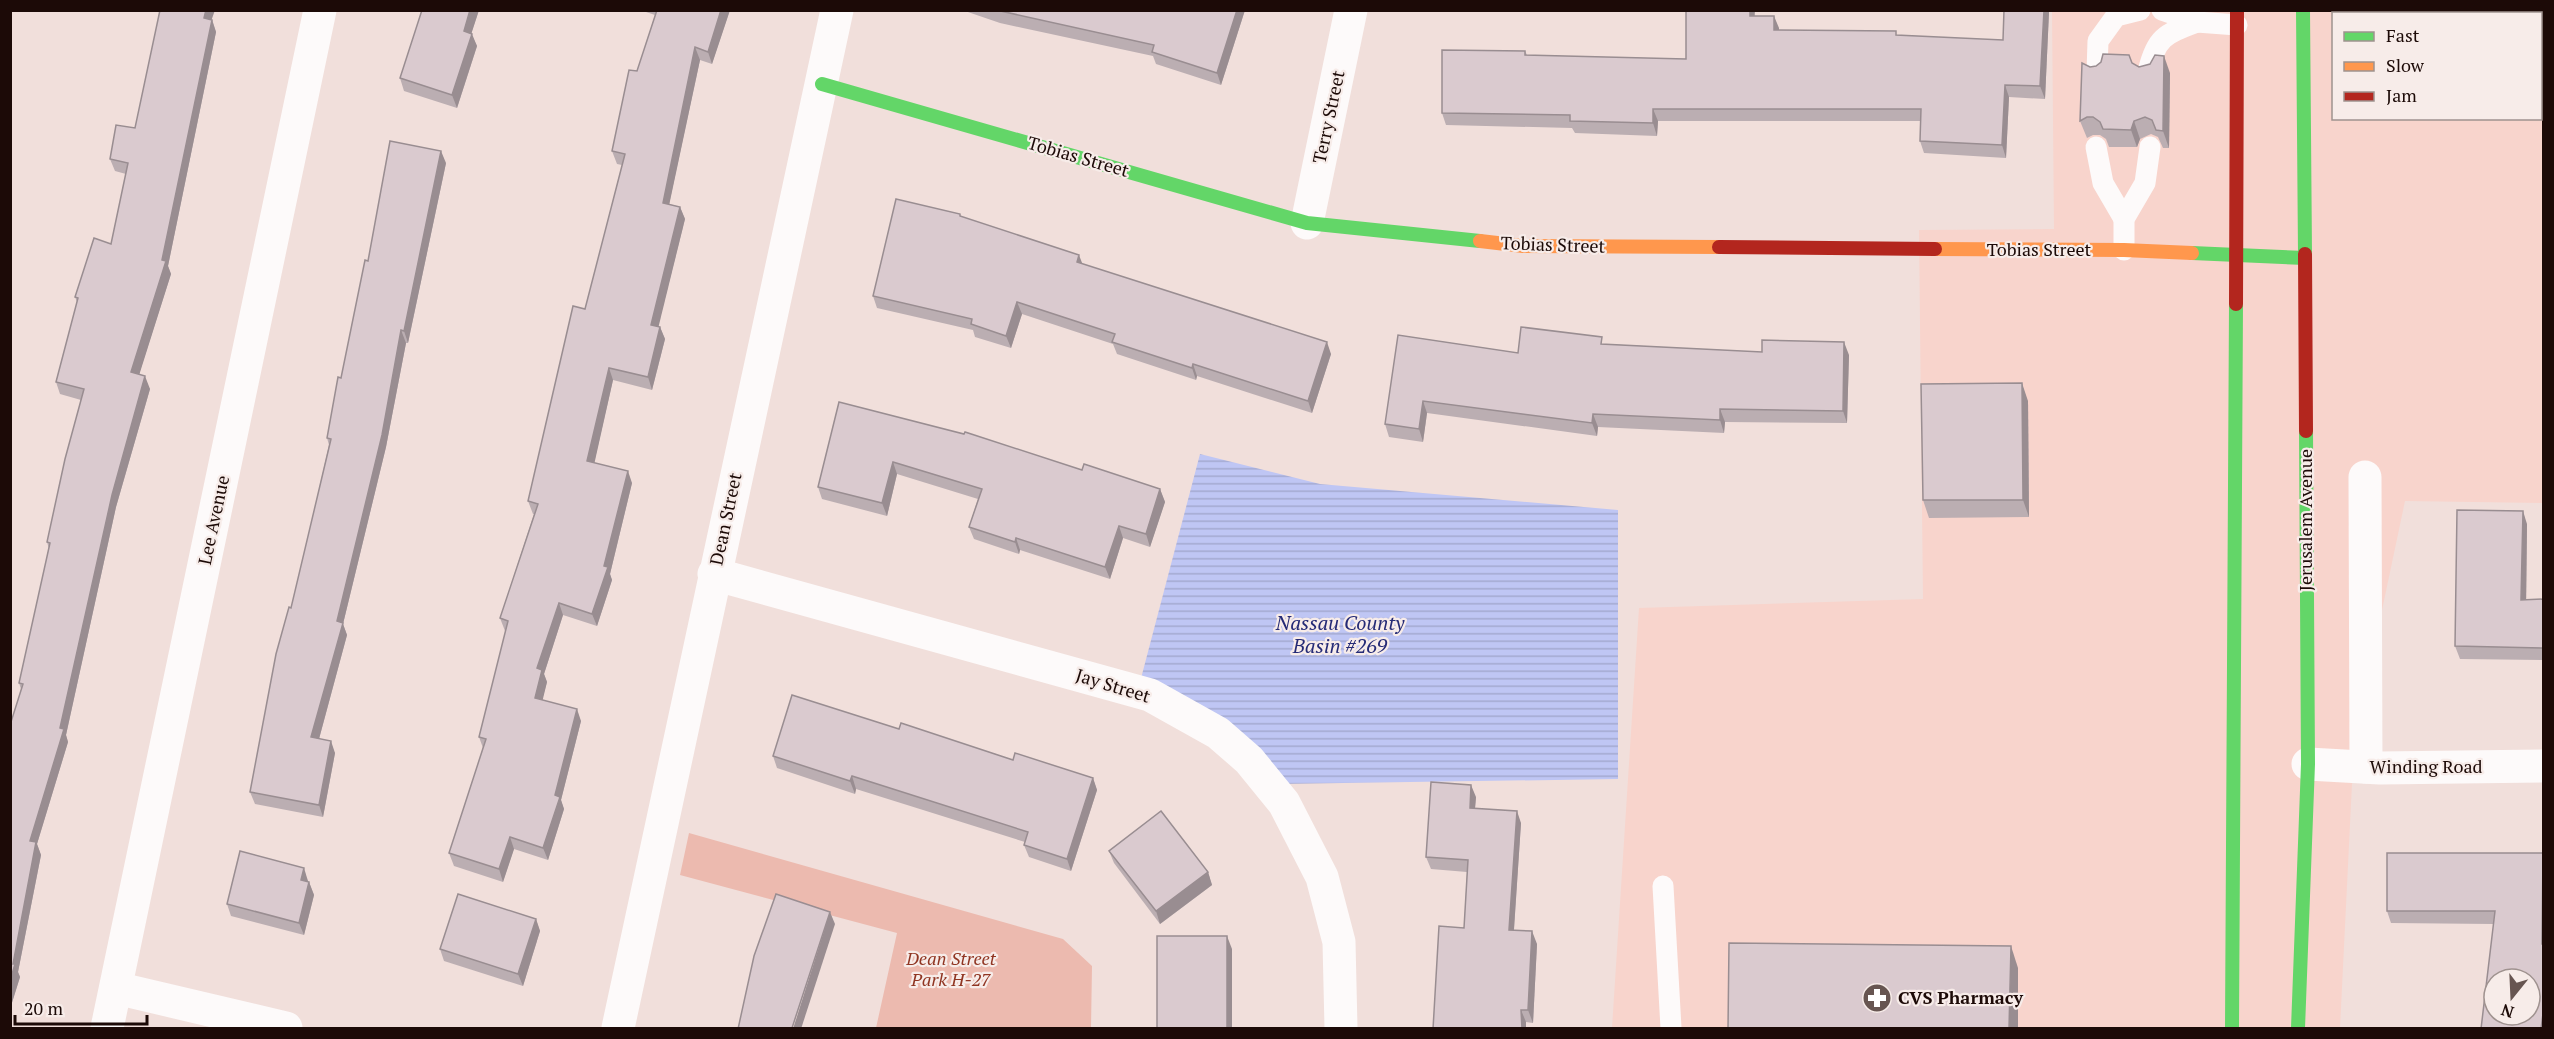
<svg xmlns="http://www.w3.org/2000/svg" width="2554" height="1039" font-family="'PT Serif',serif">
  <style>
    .built { fill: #f8d4cc; fill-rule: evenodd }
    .green { fill: #ecbaaf }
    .water { fill: url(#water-rules) }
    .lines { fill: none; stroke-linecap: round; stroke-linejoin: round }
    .lane { stroke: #fdfafa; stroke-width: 21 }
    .street { stroke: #fdfafa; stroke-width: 33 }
    .fast { stroke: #63d668; stroke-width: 14 }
    .slow { stroke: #ff974d; stroke-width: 14 }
    .jam { stroke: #b3261e; stroke-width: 14 }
    .wall { fill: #bbaeb2 }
    .shaded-wall { fill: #998d91 }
    .building { fill: #dacacf; stroke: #998d91; stroke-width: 1.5; fill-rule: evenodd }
    .labels { text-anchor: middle; stroke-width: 4.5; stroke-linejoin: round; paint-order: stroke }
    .street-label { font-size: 18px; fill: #1c0a07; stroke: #f7ece9 }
    .park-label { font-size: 18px; font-style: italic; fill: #903522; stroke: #f7ece9 }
    .poi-label { font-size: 18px; font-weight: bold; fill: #1c0a07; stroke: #f7ece9; text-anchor: start }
    .water-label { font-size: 20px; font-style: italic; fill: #242a76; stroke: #f7ece9 }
  </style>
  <defs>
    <pattern id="water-rules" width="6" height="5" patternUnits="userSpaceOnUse" patternTransform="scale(1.5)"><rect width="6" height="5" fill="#bfc6f4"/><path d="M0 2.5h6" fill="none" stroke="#a4a9d0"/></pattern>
  </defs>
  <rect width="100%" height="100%" fill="#f1dfdb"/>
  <path class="built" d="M2052 11H2543V503L2405 501 2354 743 2340 1028H1612L1639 608 1923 599 1919 230 2054 229ZM2334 14H2540V118H2334Z"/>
  <path class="green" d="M689 833 1063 939 1092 966 1091 1028H876L897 933 680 875Z"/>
  <path class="water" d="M1200 454 1320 484 1618 510V779L1277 784 1139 686Z"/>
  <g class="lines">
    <g class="lane">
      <path d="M2162 10 2197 22 2237 25"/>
      <path d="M2097 72 2098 41 2116 16 2140 10"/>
      <path d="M2148 72C2156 37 2165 34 2197 22"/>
      <path d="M2096 147 2103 183 2124 219"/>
      <path d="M2124 250V219L2145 183 2150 147"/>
      <path d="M1663 886 1671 1028"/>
    </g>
    <g class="street">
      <path d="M1307 223 1351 10"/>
      <path d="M2365 477 2366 767"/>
      <path d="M714 574 1150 695 1218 733 1249 760 1284 803 1322 877 1339 942 1341 1028"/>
      <path d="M2308 764 2380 768 2544 766"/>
      <path d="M116 988 286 1028"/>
      <path d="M107 1028 320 10"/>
      <path d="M618 1028 837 10"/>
    </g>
    <g class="fast">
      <path d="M2303 10 2305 254"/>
      <path d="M822 84 1307 223 1480 241"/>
      <path d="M2192 253 2305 258"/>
      <path d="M2232 1028 2236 304"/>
      <path d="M2298 1028 2308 764 2306 431"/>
    </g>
    <g class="slow">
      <path d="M1480 241 1523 246 1719 247"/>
      <path d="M1935 249 2124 250 2192 253"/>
    </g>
    <g class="jam">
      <path d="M1719 247 1935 249"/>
      <path d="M2305 254 2306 431"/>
      <path d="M2236 304 2237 10"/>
    </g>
  </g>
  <g class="wall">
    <path d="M479 10 471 34 477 46 457 108 404 91 400 78Z"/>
    <path d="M640 10H730L712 64 700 60 669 204 680 207 685 219 658 326 660 327 665 339 652 390 613 380 594 463 632 483 610 574 612 580 597 626 563 615 544 674 547 682 542 700 581 721 561 800 564 809 548 860 514 849 503 882 454 866 449 853 483 748 479 737 506 631H505L500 618 534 514H533L528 501 585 309 622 165 617 164 612 151 655 15Z"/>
    <path d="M962 10H1245L1221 85 1156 64 1153 56 1000 23Z"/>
    <path d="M2049 12 2045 99 2009 97 2006 158 1924 153 1920 141 1921 121H1658L1657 136 1575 133 1572 128 1446 125 1442 113 1525 51 1527 55 1686 59 1755 16 1779 28V30L2003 40Z"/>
    <path d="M212 19 216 32 168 266 171 274 139 374 150 389 116 507 66 735 68 742 37 844 41 855 18 972 20 977 10 1009 21 689 19 683 49 549 47 542 81 400 60 394 56 382 77 302 75 297 111 244 126 174 115 171 110 159 135 128Z"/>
    <path d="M2132 63 2139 67 2170 73 2169 148H2163L2158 137 2151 134 2140 139 2137 147H2109L2106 139 2100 135H2093L2087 138 2080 121 2090 67Z"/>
    <path d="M446 163 408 343H406L386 447 343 624 347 635 319 739 335 753 323 817 255 804 250 792 329 445 327 438 368 261Z"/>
    <path d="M961 217 1082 264 1331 354 1312 413 1197 376 1196 380 1117 354 1113 344 1022 314 1011 348 975 337 973 330 877 308 873 296Z"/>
    <path d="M1398 335 1518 353 1604 344 1762 352 1849 355 1847 423 1725 422 1724 433 1598 427 1597 436 1427 413 1423 442 1389 437 1385 424Z"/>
    <path d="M2028 401 2029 517 1929 518 1923 500Z"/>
    <path d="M839 402 1082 470 1160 489 1165 502 1150 547 1123 538 1110 579 1020 550 1019 554 974 539 969 527 978 499 897 474 887 516 822 499 818 487Z"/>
    <path d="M2527 524 2526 600 2544 599V660L2460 659 2455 646Z"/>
    <path d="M899 729 1013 760 1093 778 1097 790 1071 871 1029 857 1024 845 1025 842 856 789 855 794 777 768 773 756Z"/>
    <path d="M1476 797 1475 808 1521 823 1514 930 1537 944 1533 1023 1526 1022V1029H1433L1464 928 1467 872 1431 869 1426 857Z"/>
    <path d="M1109 851 1208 872 1212 885 1160 924 1114 863Z"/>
    <path d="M2543 853 2544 856V1029L2493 924 2391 923 2387 911Z"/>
    <path d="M308 881V882H309L314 895 304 935 231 916 227 904Z"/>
    <path d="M536 919 540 931 523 986 444 961 440 949Z"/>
  </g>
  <g class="shaded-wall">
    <path d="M206 10H215L208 30 204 18Z"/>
    <path d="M470 10H479L468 44 464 31Z"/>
    <path d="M721 10H730L712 64 708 52Z"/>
    <path d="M1237 10H1245L1221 85 1217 73Z"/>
    <path d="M1750 10H1755L1754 28 1750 16Z"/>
    <path d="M2044 10H2049V12L2045 99 2040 86Z"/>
    <path d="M1774 16 1779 28V42L1774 30Z"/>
    <path d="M212 20 216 32 168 266 171 274 136 385 131 372 162 260Z"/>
    <path d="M472 34 477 46 457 108 452 95Z"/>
    <path d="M695 47 700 60 667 215 663 203Z"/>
    <path d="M2164 56 2170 73 2169 148 2163 131Z"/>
    <path d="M2005 85 2009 97 2006 158 2002 145Z"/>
    <path d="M1653 109 1658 121 1657 136 1653 123Z"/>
    <path d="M2134 121 2140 139 2137 147 2131 130Z"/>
    <path d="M441 151 446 163 408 343 404 331Z"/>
    <path d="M680 207 685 219 656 337 651 325Z"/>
    <path d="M1079 255 1084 268 1077 262Z"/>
    <path d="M1017 302 1022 314 1011 348 1006 336Z"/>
    <path d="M660 327 665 339 652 390 648 377Z"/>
    <path d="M401 330 406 343 386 447 343 624 347 635 316 750 311 737Z"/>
    <path d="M1327 342 1331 354 1312 413 1308 401Z"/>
    <path d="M1844 342 1849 355 1847 423 1843 411Z"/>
    <path d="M1193 364 1197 376 1196 380 1192 368Z"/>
    <path d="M609 368 613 380 592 474 587 461Z"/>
    <path d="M145 376 150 389 116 507 66 735 68 742 37 844 41 855 18 972 20 977 10 1009V981L30 841 60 728 112 495Z"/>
    <path d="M2022 383 2028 401 2029 517 2023 500Z"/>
    <path d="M1423 401 1427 413 1423 442 1419 429Z"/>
    <path d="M1720 409 1725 422 1724 433 1720 420Z"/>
    <path d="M1593 414 1598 427 1597 436 1592 423Z"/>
    <path d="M893 462 897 474 887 516 882 503Z"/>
    <path d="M628 471 632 483 610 574 612 580 597 626 592 614Z"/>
    <path d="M1160 489 1165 502 1150 547 1146 534Z"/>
    <path d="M2523 511 2527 524 2526 612 2521 600Z"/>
    <path d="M1119 526 1123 538 1110 579 1105 567Z"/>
    <path d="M1016 538 1020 550 1019 554 1015 542Z"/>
    <path d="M559 603 563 615 544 674 547 682 540 711 535 698 537 668Z"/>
    <path d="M577 709 581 721 561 800 564 809 548 860 543 848 555 795Z"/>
    <path d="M331 741 335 753 323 817 319 805Z"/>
    <path d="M852 776 856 789 855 794 850 781Z"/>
    <path d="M1093 778 1097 790 1071 871 1067 859Z"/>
    <path d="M1471 785 1476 797 1474 820 1470 808Z"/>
    <path d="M1517 811 1521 823 1513 943 1509 930Z"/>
    <path d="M510 837 514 849 503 882 499 869Z"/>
    <path d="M2543 853 2544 856V948L2542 944Z"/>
    <path d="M304 868 308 881 305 893 301 880Z"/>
    <path d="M1208 872 1212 885 1160 924 1156 911Z"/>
    <path d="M309 882 314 895 304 935 299 923Z"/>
    <path d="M830 912 835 924 801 1029H793Z"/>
    <path d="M536 919 540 931 523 986 518 974Z"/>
    <path d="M1532 931 1537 944 1533 1023 1528 1010Z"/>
    <path d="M1227 936 1232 949V1029H1227Z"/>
    <path d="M2011 946 2018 968V1029H2009Z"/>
    <path d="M2544 1006V1029H2541Z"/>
    <path d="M1521 1010 1526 1022V1029H1522Z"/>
  </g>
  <g class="building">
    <path d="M160 10H206L204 18 212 20 162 260 166 261 131 372 145 376 112 495 60 728 64 729 30 841 36 842 13 964H15L10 981V725L23 684 19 683 50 543 47 542 65 459 84 389 56 382 78 298 75 297 94 238 111 244 128 163 110 159 116 125 135 128Z"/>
    <path d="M422 10H470L464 31 472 34 452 95 400 78Z"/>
    <path d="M657 10H721L708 52 695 47 663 203 680 207 651 325 660 327 648 377 609 368 587 461 628 471 604 566 608 567 592 614 559 603 537 668 542 670 535 698 577 709 555 795 560 797 543 848 510 837 499 869 449 853 486 739 479 737 508 621 500 618 538 504 528 501 573 306 585 309 625 154 612 151 629 70 637 71Z"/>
    <path d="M996 10H1237L1217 73 1152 52 1154 45Z"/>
    <path d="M1686 10H1750V16H1774V30L1896 31V35L2003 40 2004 10H2044L2040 86 2005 85 2002 145 1920 141 1921 109H1653V123L1570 121V115L1442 113V50L1525 51V55L1686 59Z"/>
    <path d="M2103 54 2129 55 2132 63 2139 67 2150 64 2155 55 2164 56 2163 131 2156 130 2152 120 2145 117 2134 121 2131 130 2103 129 2100 122 2093 117H2087L2080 121 2082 63 2090 67 2096 66 2101 62Z"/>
    <path d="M390 141 441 151 404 331 401 330 382 435 337 621 343 623 311 737 331 741 319 805 250 792 276 654 289 607 291 608 331 439 327 438 338 377 341 378 365 260 368 261Z"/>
    <path d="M896 199 960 214V216L1079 255 1077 262 1327 342 1308 401 1193 364 1192 368 1112 342 1115 334 1017 302 1006 336 971 324 972 319 873 296Z"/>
    <path d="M1521 327 1602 337 1601 344 1762 352V340L1844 342 1843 411 1720 409V420L1593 414 1592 423 1423 401 1419 429 1385 424 1398 335 1518 353Z"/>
    <path d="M2022 383 2023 500H1923L1921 384Z"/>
    <path d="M839 402 964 434 965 432 1082 470 1084 464 1160 489 1146 534 1119 526 1105 567 1016 538 1015 542 969 527 982 489 893 462 882 503 818 487Z"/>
    <path d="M2457 510 2523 511 2521 600 2544 599V648L2455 646Z"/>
    <path d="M792 695 899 729 901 723 1013 760 1015 753 1093 778 1067 859 1024 845 1028 832 852 776 850 781 773 756Z"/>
    <path d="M1431 782 1471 785 1470 808 1517 811 1509 930 1532 931 1528 1010H1521L1522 1029H1433L1439 926 1464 928 1468 860 1426 857Z"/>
    <path d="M1161 811 1208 872 1156 911 1109 851Z"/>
    <path d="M240 851 304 868 301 880 309 882 299 923 227 904Z"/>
    <path d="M2387 853H2543L2542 944 2544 945V1006L2541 1029H2481L2495 911H2387ZM2494 979H2530V1015H2494Z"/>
    <path d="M458 894 536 919 518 974 440 949Z"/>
    <path d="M776 894 830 912 792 1028 795 1029H738L754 956Z"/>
    <rect x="1157" y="936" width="70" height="93"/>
    <path d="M1729 943 2011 946 2009 1029H1728Z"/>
  </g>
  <defs>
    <g id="pharmacy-disc" transform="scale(1.5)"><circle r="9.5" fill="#675551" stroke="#f7ece9"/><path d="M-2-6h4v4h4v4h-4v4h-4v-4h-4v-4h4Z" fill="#fff"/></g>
  </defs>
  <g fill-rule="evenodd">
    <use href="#pharmacy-disc" x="1877" y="998"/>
  </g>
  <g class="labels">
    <g class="street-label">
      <text transform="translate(1329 117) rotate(-78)" y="6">Terry Street</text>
      <text transform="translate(1078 157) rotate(16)" y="6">Tobias Street</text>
      <text transform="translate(1553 245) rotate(2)" y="6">Tobias Street</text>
      <text x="2039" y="256">Tobias Street</text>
      <text transform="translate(726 519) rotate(-78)" y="6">Dean Street</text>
      <text transform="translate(214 520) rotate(-78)" y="6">Lee Avenue</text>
      <text transform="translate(2306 520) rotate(-90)" y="6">Jerusalem Avenue</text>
      <text transform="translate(1113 686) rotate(17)" y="6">Jay Street</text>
      <text x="2426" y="773">Winding Road</text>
    </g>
    <g class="park-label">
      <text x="951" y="965">Dean Street<tspan x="951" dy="21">Park H-27</tspan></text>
    </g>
    <g class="poi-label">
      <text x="1898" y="1004">CVS Pharmacy</text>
    </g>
    <g class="water-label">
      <text x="1340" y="630">Nassau County<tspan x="1340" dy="23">Basin #269</tspan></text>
    </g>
  </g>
  <rect width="2554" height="1039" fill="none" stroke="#1c0a07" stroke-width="24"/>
  <rect x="2332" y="12" width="210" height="108" fill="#f7ece9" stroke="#9f928f" stroke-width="1.5"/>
  <rect x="2344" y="32" width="30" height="9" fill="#63d668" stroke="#9f928f" stroke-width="1.5"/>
  <text x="2386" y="42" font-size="18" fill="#1c0a07">Fast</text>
  <rect x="2344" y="62" width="30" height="9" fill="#ff974d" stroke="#9f928f" stroke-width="1.5"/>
  <text x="2386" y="72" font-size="18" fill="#1c0a07">Slow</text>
  <rect x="2344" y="92" width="30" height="9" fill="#b3261e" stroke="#9f928f" stroke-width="1.5"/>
  <text x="2386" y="102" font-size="18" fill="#1c0a07">Jam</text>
  <g transform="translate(2512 997) rotate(198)"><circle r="28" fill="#f7ece9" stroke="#9f928f" stroke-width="1.5"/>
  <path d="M0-4.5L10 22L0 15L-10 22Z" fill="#675551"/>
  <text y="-9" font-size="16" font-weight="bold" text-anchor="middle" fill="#1c0a07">N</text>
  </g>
  <path d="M15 1015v9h132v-9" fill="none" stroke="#1c0a07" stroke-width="3"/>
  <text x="24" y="1015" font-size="18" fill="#1c0a07" stroke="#f7ece9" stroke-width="4.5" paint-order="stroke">20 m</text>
</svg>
